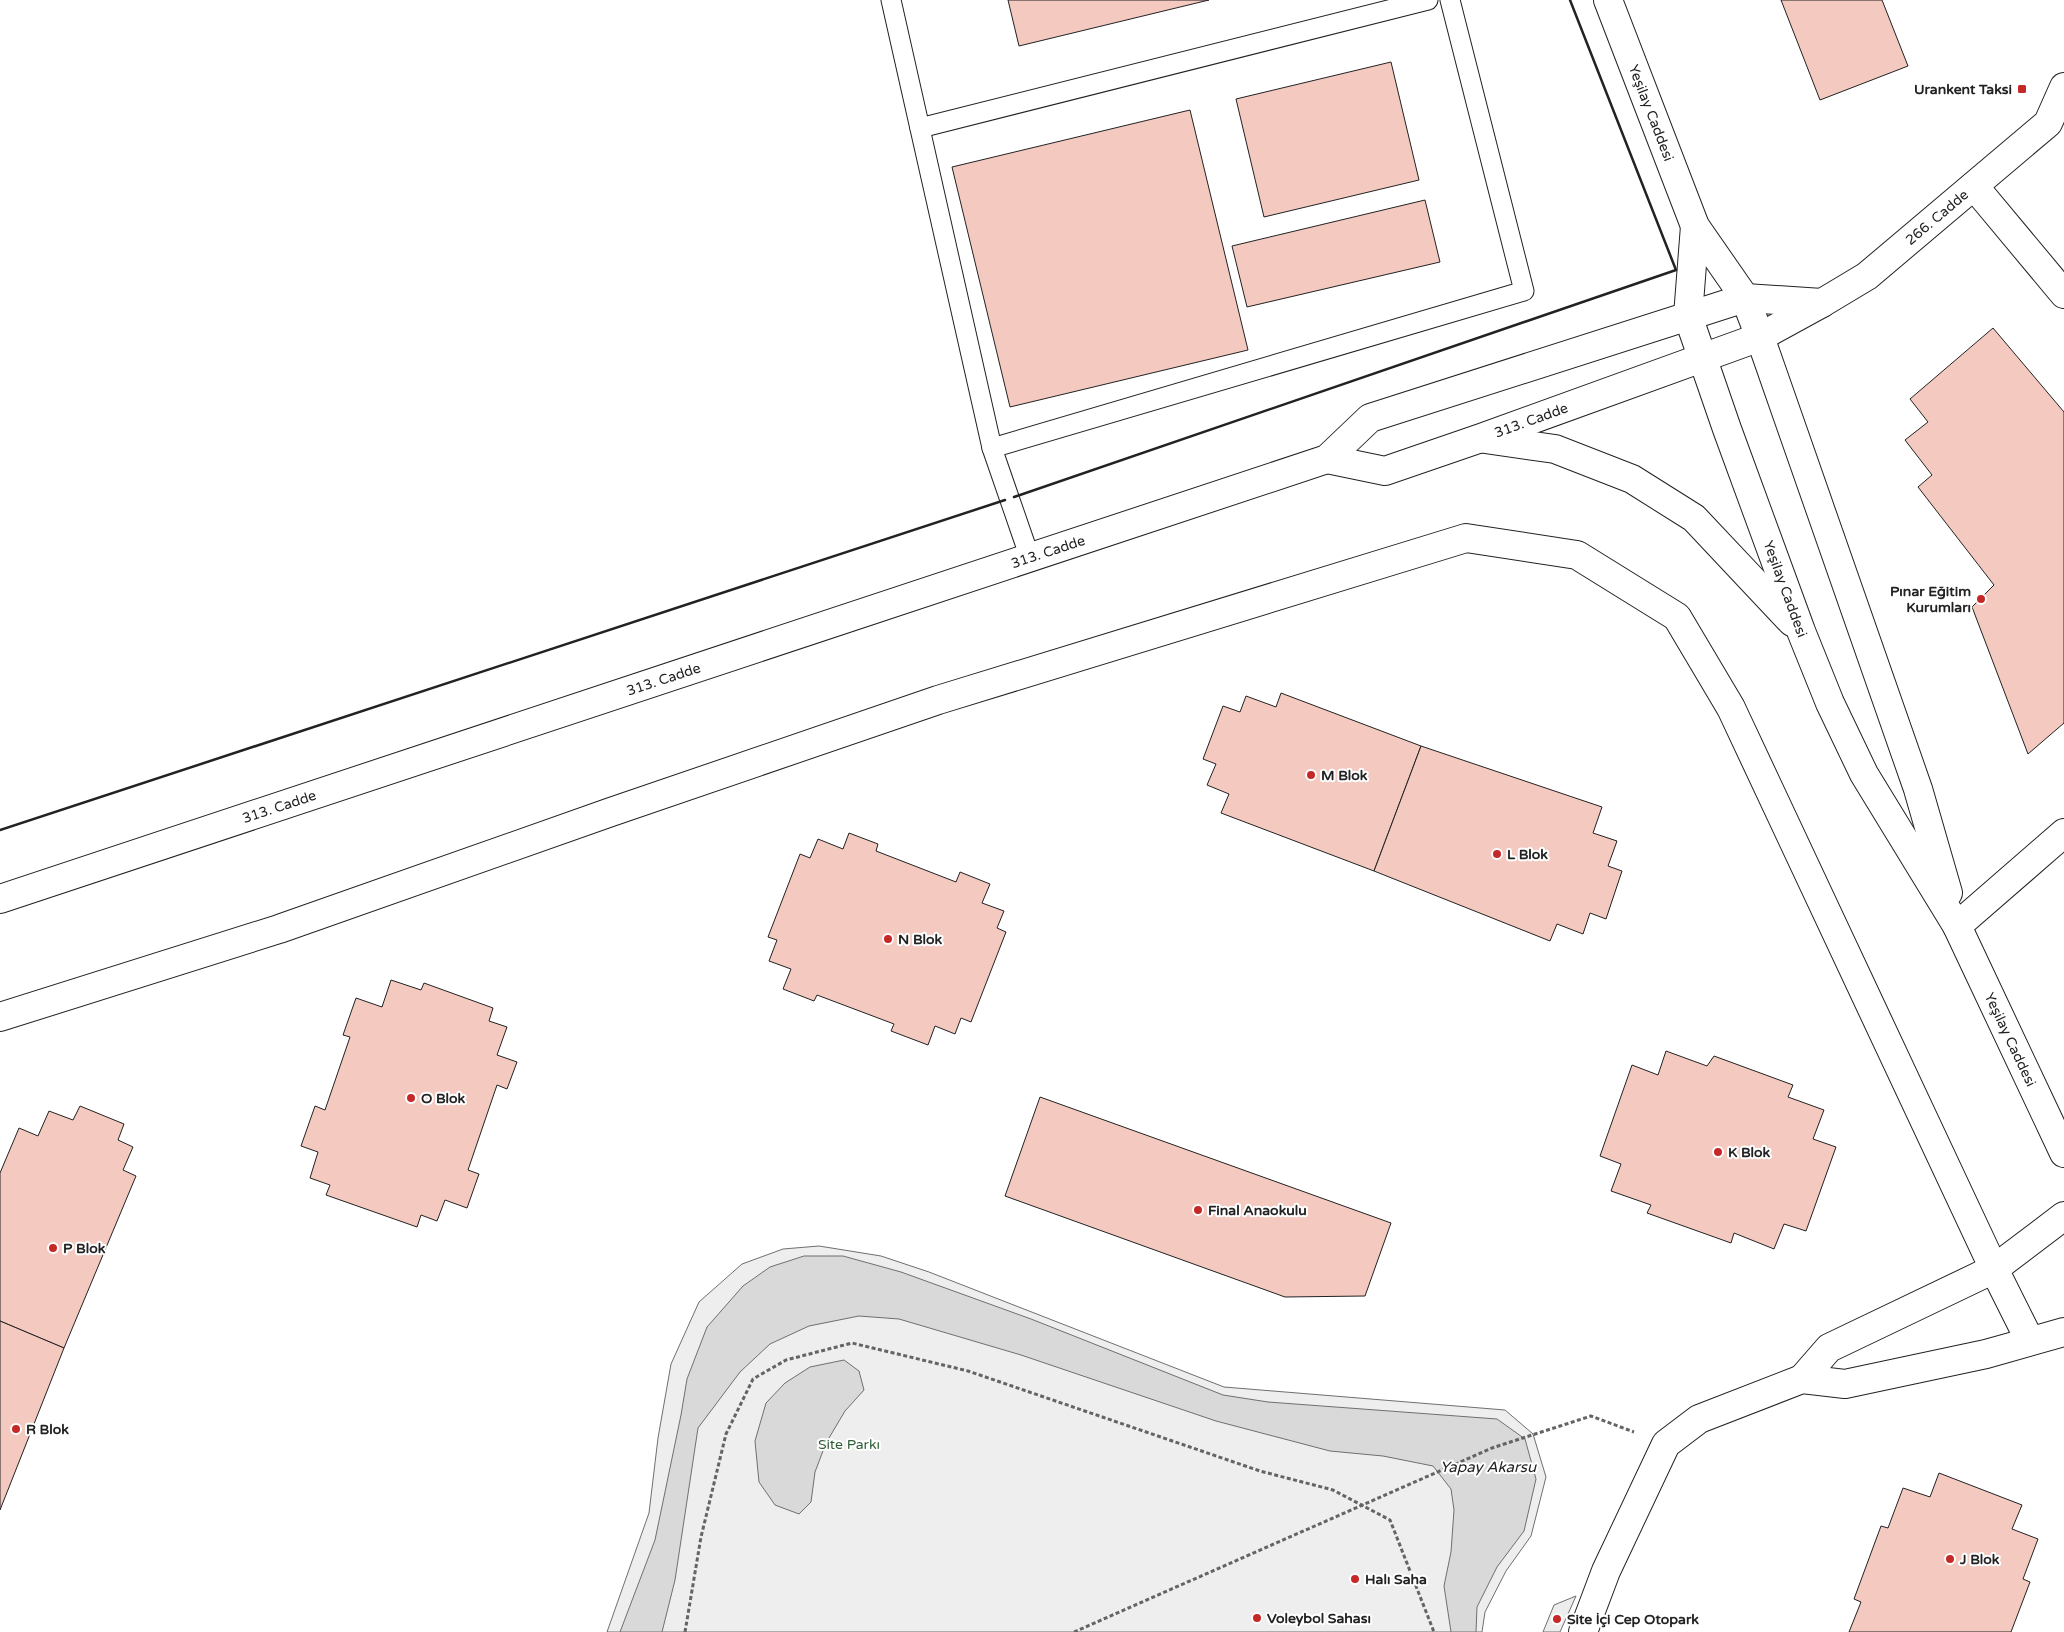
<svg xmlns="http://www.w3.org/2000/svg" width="2064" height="1632" font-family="'Varela Round',sans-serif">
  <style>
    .green { fill: #eee; stroke: #6f6f6f }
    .parking { fill: #ededed; stroke: #6f6f6f }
    .water { fill: #d9d9d9; stroke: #6f6f6f }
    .building { fill: #f3c9c0; stroke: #222 }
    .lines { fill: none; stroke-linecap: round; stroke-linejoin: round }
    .service-casing { stroke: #222; stroke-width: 21 }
    .minor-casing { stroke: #222; stroke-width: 30 }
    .secondary-casing { stroke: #222; stroke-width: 30 }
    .path { stroke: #646464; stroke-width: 3; stroke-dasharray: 4 2.5; stroke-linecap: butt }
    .service { stroke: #fff; stroke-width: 19 }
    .minor { stroke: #fff; stroke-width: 28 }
    .secondary { stroke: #fff; stroke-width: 28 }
    .wall { stroke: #222; stroke-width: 2.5 }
    .poi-dot { fill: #c62828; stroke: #fff; stroke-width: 2 }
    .labels { text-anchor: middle; stroke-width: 4; stroke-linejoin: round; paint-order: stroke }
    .poi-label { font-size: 14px; font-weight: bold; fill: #222; stroke: #fff; text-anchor: start }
    .street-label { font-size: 14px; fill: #222; stroke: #fff }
    .park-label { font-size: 14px; fill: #2f5e38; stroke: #fff }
    .water-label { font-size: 15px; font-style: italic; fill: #222; stroke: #fff }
  </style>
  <rect width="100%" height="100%" fill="#fff"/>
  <path class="green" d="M819 1246 881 1256 929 1272 1224 1387 1505 1410 1533 1434 1546 1477 1531 1536 1506 1571 1485 1612 1482 1632H607L649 1513 658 1438 671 1364 699 1302 742 1264 783 1249Z"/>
  <path class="parking" d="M1576 1596 1560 1632H1543L1554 1605Z"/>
  <g class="water">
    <path d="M804 1256H843L901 1272 1031 1319 1223 1395 1268 1402 1497 1419 1525 1439 1536 1479 1524 1531 1497 1567 1477 1607 1476 1632H1451L1444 1586 1451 1552 1454 1510 1451 1489 1433 1466 1383 1456 1330 1451 1216 1421 1021 1355 899 1319 859 1316 809 1326 770 1344 740 1372 698 1428 675 1580 662 1632H620L655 1540 681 1415 687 1379 707 1327 743 1286 770 1267Z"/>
    <path d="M844 1360 859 1371 864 1390 845 1411 826 1443 815 1472 811 1502 799 1514 775 1505 759 1482 755 1441 766 1403 785 1383 810 1367Z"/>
  </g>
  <g class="building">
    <path d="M1008 0H1209L1019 46Z"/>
    <path d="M1781 0H1882L1908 66 1820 100Z"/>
    <path d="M1391 62 1419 180 1264 217 1236 99Z"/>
    <path d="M1190 110 1248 350 1010 407 952 167Z"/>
    <path d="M1425 200 1440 262 1247 307 1232 246Z"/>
    <path d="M1993 328 2064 412V723L2028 754 1972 607 1994 585 1918 487 1932 475 1905 440 1928 422 1910 399Z"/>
    <path d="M1281 693 1421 746 1374 871 1221 813 1229 794 1207 785 1216 764 1203 759 1223 706 1240 712 1246 696 1276 707Z"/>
    <path d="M1421 746 1602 807 1593 833 1617 841 1608 866 1622 871 1606 919 1590 913 1583 934 1557 924 1550 941 1374 871Z"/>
    <path d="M849 833 878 844 876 851 956 882 960 872 990 884 982 903 1004 911 997 928 1006 932 971 1022 961 1018 955 1034 935 1026 928 1045 891 1031 894 1024 817 995 814 1001 783 989 791 969 769 961 777 940 768 937 800 854 810 858 818 839 843 849Z"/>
    <path d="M391 980 421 990 424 983 493 1008 489 1021 507 1027 497 1055 517 1062 507 1089 497 1085 468 1170 479 1174 467 1208 445 1200 437 1221 421 1215 417 1227 326 1195 330 1185 310 1178 318 1152 301 1146 315 1106 325 1110 350 1037 343 1035 356 998 382 1007Z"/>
    <path d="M1666 1051 1707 1066 1714 1056 1793 1085 1788 1097 1824 1110 1813 1139 1836 1147 1806 1231 1784 1224 1774 1249 1734 1233 1731 1243 1647 1213 1651 1205 1611 1191 1621 1164 1600 1156 1632 1065 1658 1075Z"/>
    <path d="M1040 1097 1391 1223 1365 1296 1285 1297 1005 1196Z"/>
    <path d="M80 1106 124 1124 118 1140 133 1147 123 1170 136 1176 64 1348 0 1321V1173L19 1128 38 1136 49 1111 73 1120Z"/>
    <path d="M0 1321 64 1348 0 1510Z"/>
    <path d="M1939 1473 2022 1505 2012 1529 2038 1539 2023 1579 2030 1582 2011 1632H1849L1861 1602 1854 1599 1881 1526 1888 1528 1903 1488 1930 1497Z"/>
  </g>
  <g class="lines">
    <g class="service-casing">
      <g id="service">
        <path d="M891 0 992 448 1030 558"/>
        <path d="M920 128 1428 0"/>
        <path d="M992 448 1524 291 1450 0"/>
      </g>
    </g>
    <g class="minor-casing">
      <g id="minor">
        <path d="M1974 186 2064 294"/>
        <path d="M1957 926 2064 833"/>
        <path d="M0 1017 279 929 611 812 938 700 1466 538 1577 555 1677 617 1731 708 1994 1269 2030 1341"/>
        <path d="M1802 1379 1829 1348 1994 1269 2064 1216"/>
        <path d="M1583 1632 1606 1571 1666 1444 1699 1419 1802 1379 1845 1384 1986 1354 2064 1332"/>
      </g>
    </g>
    <g class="secondary-casing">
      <g id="secondary">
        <path id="s1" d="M1608 0 1695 226 1745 298 1760 337 1918 789 1948 893"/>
        <path id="s2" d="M1695 226 1688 316 1727 429 1801 631 1830 703 1864 774 1957 926 2064 1153"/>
        <path d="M1485 439 1555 449 1632 479 1694 518 1792 622"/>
        <path id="s3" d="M1327 459 1385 471 1481 438 1760 337 1822 303 1867 276 2048 123 2064 87"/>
        <path id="s4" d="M0 899 1327 459 1370 418 1745 298 1822 303"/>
      </g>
    </g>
    <g class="path">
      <path d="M685 1632 701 1537 726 1434 753 1379 786 1360 852 1343 968 1371 1260 1471 1333 1490 1390 1520 1434 1632"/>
      <path d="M1074 1632 1492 1448 1591 1416 1634 1432"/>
    </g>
    <use href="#service" class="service"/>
    <use href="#minor" class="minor"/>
    <use href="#secondary" class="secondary"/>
    <g class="wall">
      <path d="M1014 497 1676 270 1570 0"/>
      <path d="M0 830 1005 500"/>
    </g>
  </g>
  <g class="poi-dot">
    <rect x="2017" y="84" width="10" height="10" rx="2.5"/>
    <circle cx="1981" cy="599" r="5"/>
    <circle cx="1311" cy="775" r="5"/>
    <circle cx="1497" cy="854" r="5"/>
    <circle cx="888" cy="939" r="5"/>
    <circle cx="411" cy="1098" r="5"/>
    <circle cx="1718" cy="1152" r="5"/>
    <circle cx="1198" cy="1210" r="5"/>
    <circle cx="53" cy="1248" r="5"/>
    <circle cx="16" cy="1429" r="5"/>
    <circle cx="1950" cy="1559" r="5"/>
    <circle cx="1355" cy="1579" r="5"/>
    <circle cx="1257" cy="1618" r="5"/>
    <circle cx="1557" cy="1619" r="5"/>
  </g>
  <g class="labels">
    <g class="poi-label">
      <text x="2012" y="94" text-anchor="end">Urankent Taksi</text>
      <text x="1971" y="596" text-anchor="end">Pınar Eğitim<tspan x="1971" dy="16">Kurumları</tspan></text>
      <text x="1321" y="780">M Blok</text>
      <text x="1507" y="859">L Blok</text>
      <text x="898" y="944">N Blok</text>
      <text x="421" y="1103">O Blok</text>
      <text x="1728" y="1157">K Blok</text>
      <text x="1208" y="1215">Final Anaokulu</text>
      <text x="63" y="1253">P Blok</text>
      <text x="26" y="1434">R Blok</text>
      <text x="1960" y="1564">J Blok</text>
      <text x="1365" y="1584">Halı Saha</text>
      <text x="1267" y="1623">Voleybol Sahası</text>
      <text x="1567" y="1624">Site İçi Cep Otopark</text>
    </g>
    <g class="street-label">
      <text dy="5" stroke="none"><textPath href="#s1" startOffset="121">Yeşilay Caddesi</textPath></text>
      <text dy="5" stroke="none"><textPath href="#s3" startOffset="672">266. Cadde</textPath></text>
      <text dy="5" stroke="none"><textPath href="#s3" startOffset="214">313. Cadde</textPath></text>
      <text dy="5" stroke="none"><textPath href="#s4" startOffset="1104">313. Cadde</textPath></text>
      <text dy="5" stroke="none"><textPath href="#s2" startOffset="380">Yeşilay Caddesi</textPath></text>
      <text dy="5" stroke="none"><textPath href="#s4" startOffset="699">313. Cadde</textPath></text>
      <text dy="5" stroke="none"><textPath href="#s4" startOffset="294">313. Cadde</textPath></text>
      <text dy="5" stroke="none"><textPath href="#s2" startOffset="885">Yeşilay Caddesi</textPath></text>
    </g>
    <g class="park-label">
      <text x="849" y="1449">Site Parkı</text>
    </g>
    <g class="water-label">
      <text x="1488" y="1472">Yapay Akarsu</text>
    </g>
  </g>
</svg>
